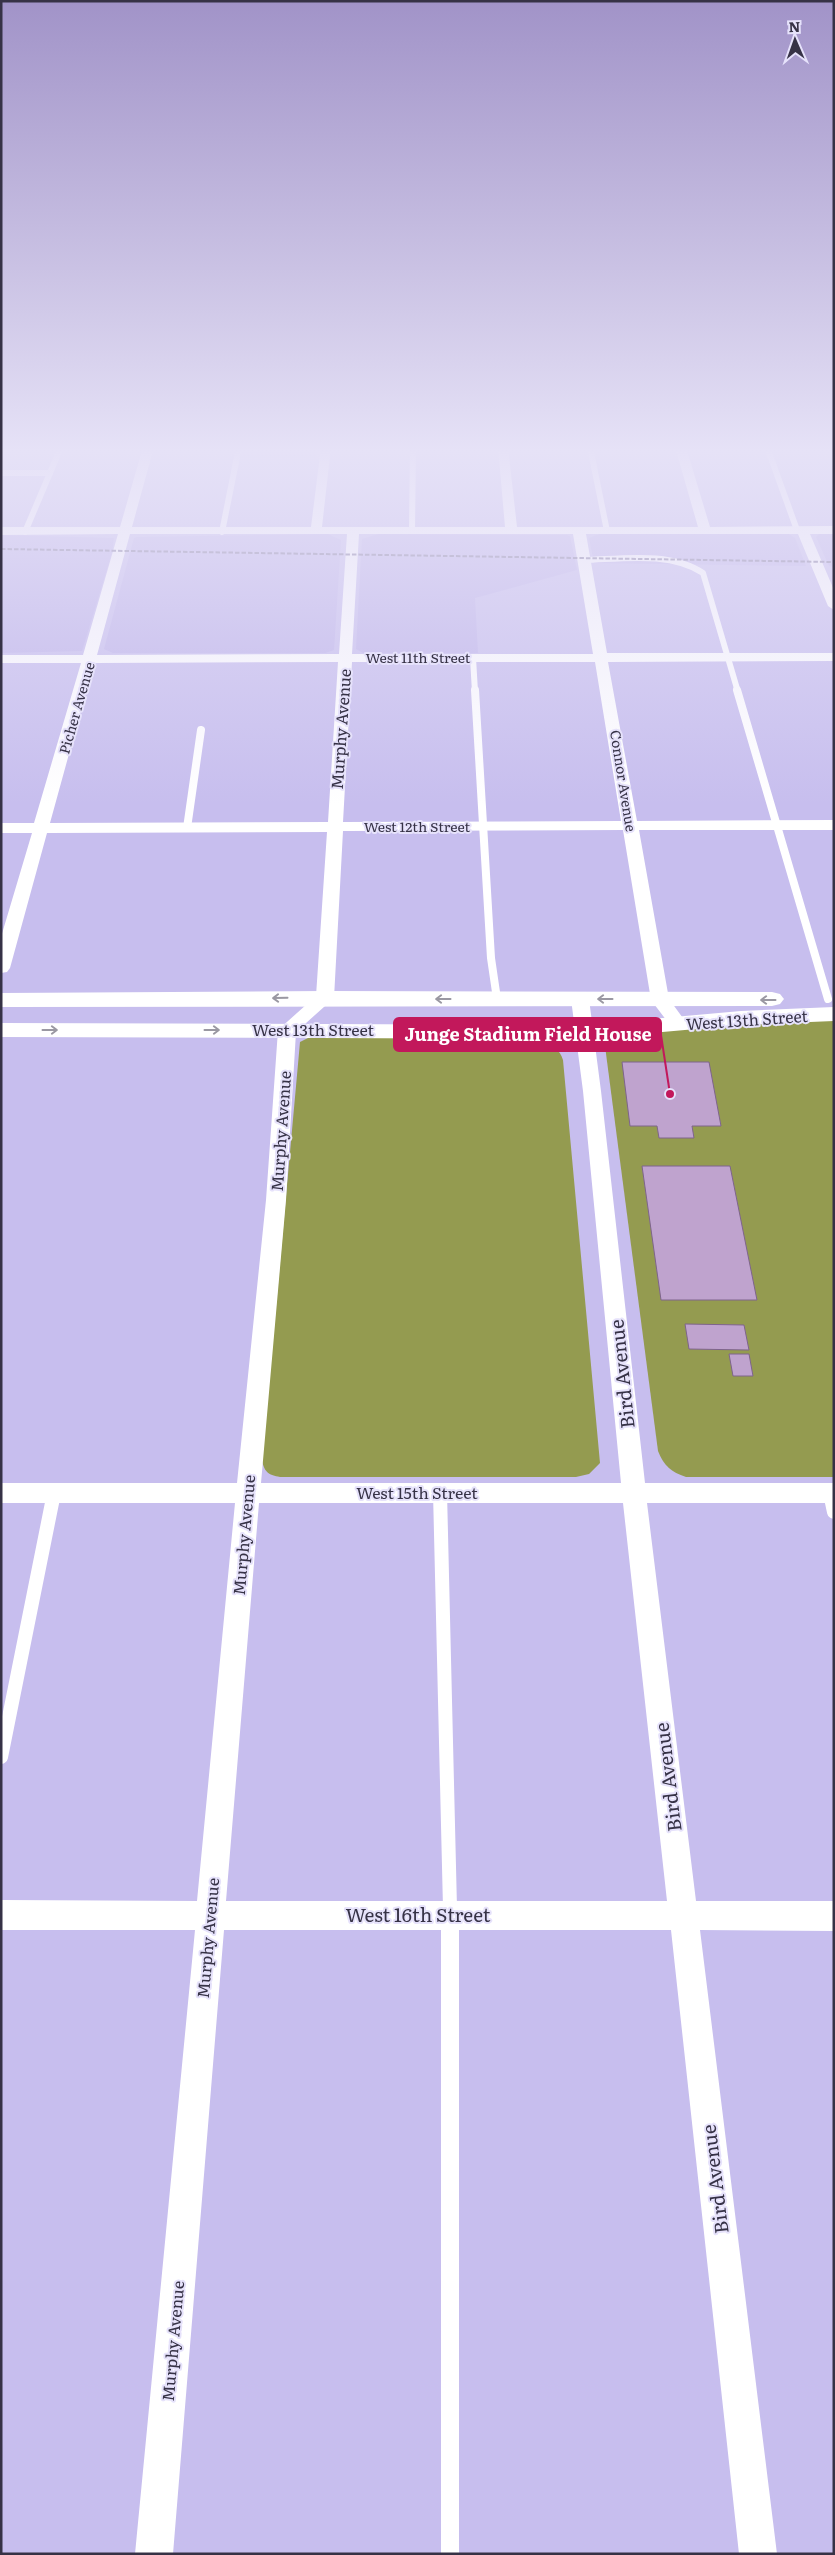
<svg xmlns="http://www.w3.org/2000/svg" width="835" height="2555" font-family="Literata,serif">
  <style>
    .built { fill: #beb3ea }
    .green { fill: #949b50 }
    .building { fill: #bfa3ce; stroke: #7e648c }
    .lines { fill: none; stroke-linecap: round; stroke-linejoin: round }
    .lane-far3 { stroke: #fff; stroke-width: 6 }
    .lane-far2 { stroke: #fff; stroke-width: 8 }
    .lane-far1 { stroke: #fff; stroke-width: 14 }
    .lane { stroke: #fff; stroke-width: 18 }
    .street { fill: #fff; fill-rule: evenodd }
    .secondary { fill: #fff; fill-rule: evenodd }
    .rail { stroke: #7b7496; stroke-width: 2; stroke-dasharray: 4.5 2; stroke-linecap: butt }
    .oneway { stroke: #9a98a2 }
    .labels { text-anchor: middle; stroke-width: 4; stroke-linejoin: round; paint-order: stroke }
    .far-street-label { font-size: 14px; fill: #363246; stroke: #e6e2fb }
    .street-label { font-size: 16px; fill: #363246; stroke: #e6e2fb }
    .near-street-label { font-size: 19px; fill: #363246; stroke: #e6e2fb }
    .leader { fill: none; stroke: #c2185b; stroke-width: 2 }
    .callout-dot { fill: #c2185b; stroke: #e6e2fb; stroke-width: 2 }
    .callout { fill: #c2185b; stroke: #c2185b; stroke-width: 2 }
    .callout-label { font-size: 18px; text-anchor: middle; font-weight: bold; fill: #fff }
  </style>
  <rect width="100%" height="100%" fill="#c7beee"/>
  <g class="built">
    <path d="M234 447H316L315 458H232Z"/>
    <path d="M834 533V567L829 566 816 537 819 534Z"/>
    <path d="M328 534 341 540 334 650 325 653H113L104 649 134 538 137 537Z"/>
    <path d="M379 534 566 535 570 536 577 570 475 598 478 653H363L356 649 362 539Z"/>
    <path d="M600 534H789L795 538 806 566 594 563 589 538Z"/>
    <path d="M1 535 114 538 112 553 82 651 1 653Z"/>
  </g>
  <g class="green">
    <path d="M834 1018V1477H686C671 1472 664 1466 658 1451L605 1046 607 1042 619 1036 724 1023Z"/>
    <path d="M498 1037C505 1039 511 1042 518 1043 534 1045 557 1039 563 1060L600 1463 589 1474 576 1477H280C269 1475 265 1473 262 1461L300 1042 308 1038Z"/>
  </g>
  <g class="building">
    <path d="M622 1062H709L721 1126H692L694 1138H659L657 1126H630Z"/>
    <path d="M642 1166H730L757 1300H661Z"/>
    <path d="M685 1324 744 1325 749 1350 689 1349Z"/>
    <path d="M729 1354H749L753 1376H733Z"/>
  </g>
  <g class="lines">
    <g class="lane-far3">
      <path d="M590 447 607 531"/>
      <path d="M767 447 797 530"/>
      <path d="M1 473H50"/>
      <path d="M412 531 413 447"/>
      <path d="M25 532 61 447"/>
      <path d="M222 532 239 447"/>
      <path d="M584 560C621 559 670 551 703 573L738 692"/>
      <path d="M473 658 475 692"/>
    </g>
    <g class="lane-far2">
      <path d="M475 690 491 958 497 999"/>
      <path d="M737 690 828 999"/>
      <path d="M187 828 201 730"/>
    </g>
    <g class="lane-far1">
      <path d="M440 1492 450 1908"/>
      <path d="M830 1493 834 1512"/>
      <path d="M1 1757 54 1493"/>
    </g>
    <path class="lane" d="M450 1907V2554"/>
    <path class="street" d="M143 447H154L132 527H311L321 447H331L322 527H505L498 447H508L517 527H698L675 447H686L710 527 834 526V534H810L834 590V610L828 606 798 534H586L607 653H834V661L608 662 637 821 834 820V830H639L669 999 688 1025 685 1029H673L651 1000 623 830 343 831 334 998 296 1032 286 1200 261 1483H621L583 1091 571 999 574 995H586L589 999 601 1091 645 1483H834V1503H647L696 1901H834V1931L700 1930 777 2554H739L671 1930H224L173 2554H135L195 1930H1V1900L197 1901 235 1503H1V1483H237L266 1200 278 1030 316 996 327 832 47 833 10 968 7 972 1 973V937L32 833H1V823H34L81 663H1V655H83L118 534 1 535V527H120ZM130 534H347L339 654 97 655ZM359 534H573L593 654H352ZM338 662 328 822 50 823 94 663ZM352 662H595L621 821 343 822ZM259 1503H623L667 1901H226Z"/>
    <g class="secondary">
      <path d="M325 991 772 992 780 994 784 999 780 1004 772 1006 1 1007V993Z"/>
      <path d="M834 1007V1021L741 1025 584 1039 1 1037V1023L584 1025 741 1011Z"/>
    </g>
    <path class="rail" d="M1 549 834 562"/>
  </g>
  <defs><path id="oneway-shaft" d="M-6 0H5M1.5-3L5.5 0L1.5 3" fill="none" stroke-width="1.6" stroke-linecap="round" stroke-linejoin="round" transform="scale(1.25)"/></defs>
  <g class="oneway">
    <use href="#oneway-shaft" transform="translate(280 998) rotate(179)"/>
    <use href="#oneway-shaft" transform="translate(443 999) rotate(-180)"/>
    <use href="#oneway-shaft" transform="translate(605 999) rotate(-180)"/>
    <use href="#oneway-shaft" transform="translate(768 1000) rotate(180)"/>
    <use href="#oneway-shaft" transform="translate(50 1030)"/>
    <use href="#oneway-shaft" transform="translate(212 1030)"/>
  </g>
  <linearGradient id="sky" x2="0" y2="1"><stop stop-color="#a193c8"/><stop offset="0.56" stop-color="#e6e2f7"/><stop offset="1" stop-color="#e6e2f7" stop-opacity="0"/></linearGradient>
  <rect width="835" height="805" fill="url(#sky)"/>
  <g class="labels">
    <g class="far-street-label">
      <text x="418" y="663">West 11th Street</text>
      <text transform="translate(77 708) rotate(-74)" y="5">Picher Avenue</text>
      <text transform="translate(623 781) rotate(81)" y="5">Connor Avenue</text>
      <text x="417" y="832">West 12th Street</text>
    </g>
    <g class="street-label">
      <text transform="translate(341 729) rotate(-86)" y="6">Murphy Avenue</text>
      <text transform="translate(747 1020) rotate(-4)" y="6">West 13th Street</text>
      <text x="313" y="1036">West 13th Street</text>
      <text transform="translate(281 1131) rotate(-86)" y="6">Murphy Avenue</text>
      <text x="417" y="1499">West 15th Street</text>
      <text transform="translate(244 1535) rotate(-85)" y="6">Murphy Avenue</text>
      <text transform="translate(208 1938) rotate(-85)" y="6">Murphy Avenue</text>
      <text transform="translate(173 2341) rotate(-85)" y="6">Murphy Avenue</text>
    </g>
    <g class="near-street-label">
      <text transform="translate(622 1374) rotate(-96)" y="7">Bird Avenue</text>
      <text transform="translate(668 1777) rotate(-97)" y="7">Bird Avenue</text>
      <text x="418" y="1922">West 16th Street</text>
      <text transform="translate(715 2179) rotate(-97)" y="7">Bird Avenue</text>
    </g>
  </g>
  <path class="leader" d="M670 1094L661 1035"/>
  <circle class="callout-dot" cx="670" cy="1094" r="5"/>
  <rect class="callout" x="394" y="1018" width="267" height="33" rx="5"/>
  <g class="callout-label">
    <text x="528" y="1041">Junge Stadium Field House</text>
  </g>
  <rect width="835" height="2555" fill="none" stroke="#363246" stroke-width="5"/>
  <g transform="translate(795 40) rotate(358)" stroke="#e6e2fb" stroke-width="4" paint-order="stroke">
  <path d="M0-4L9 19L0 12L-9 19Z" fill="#363246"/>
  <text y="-8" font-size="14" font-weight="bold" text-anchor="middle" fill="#363246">N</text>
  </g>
</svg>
